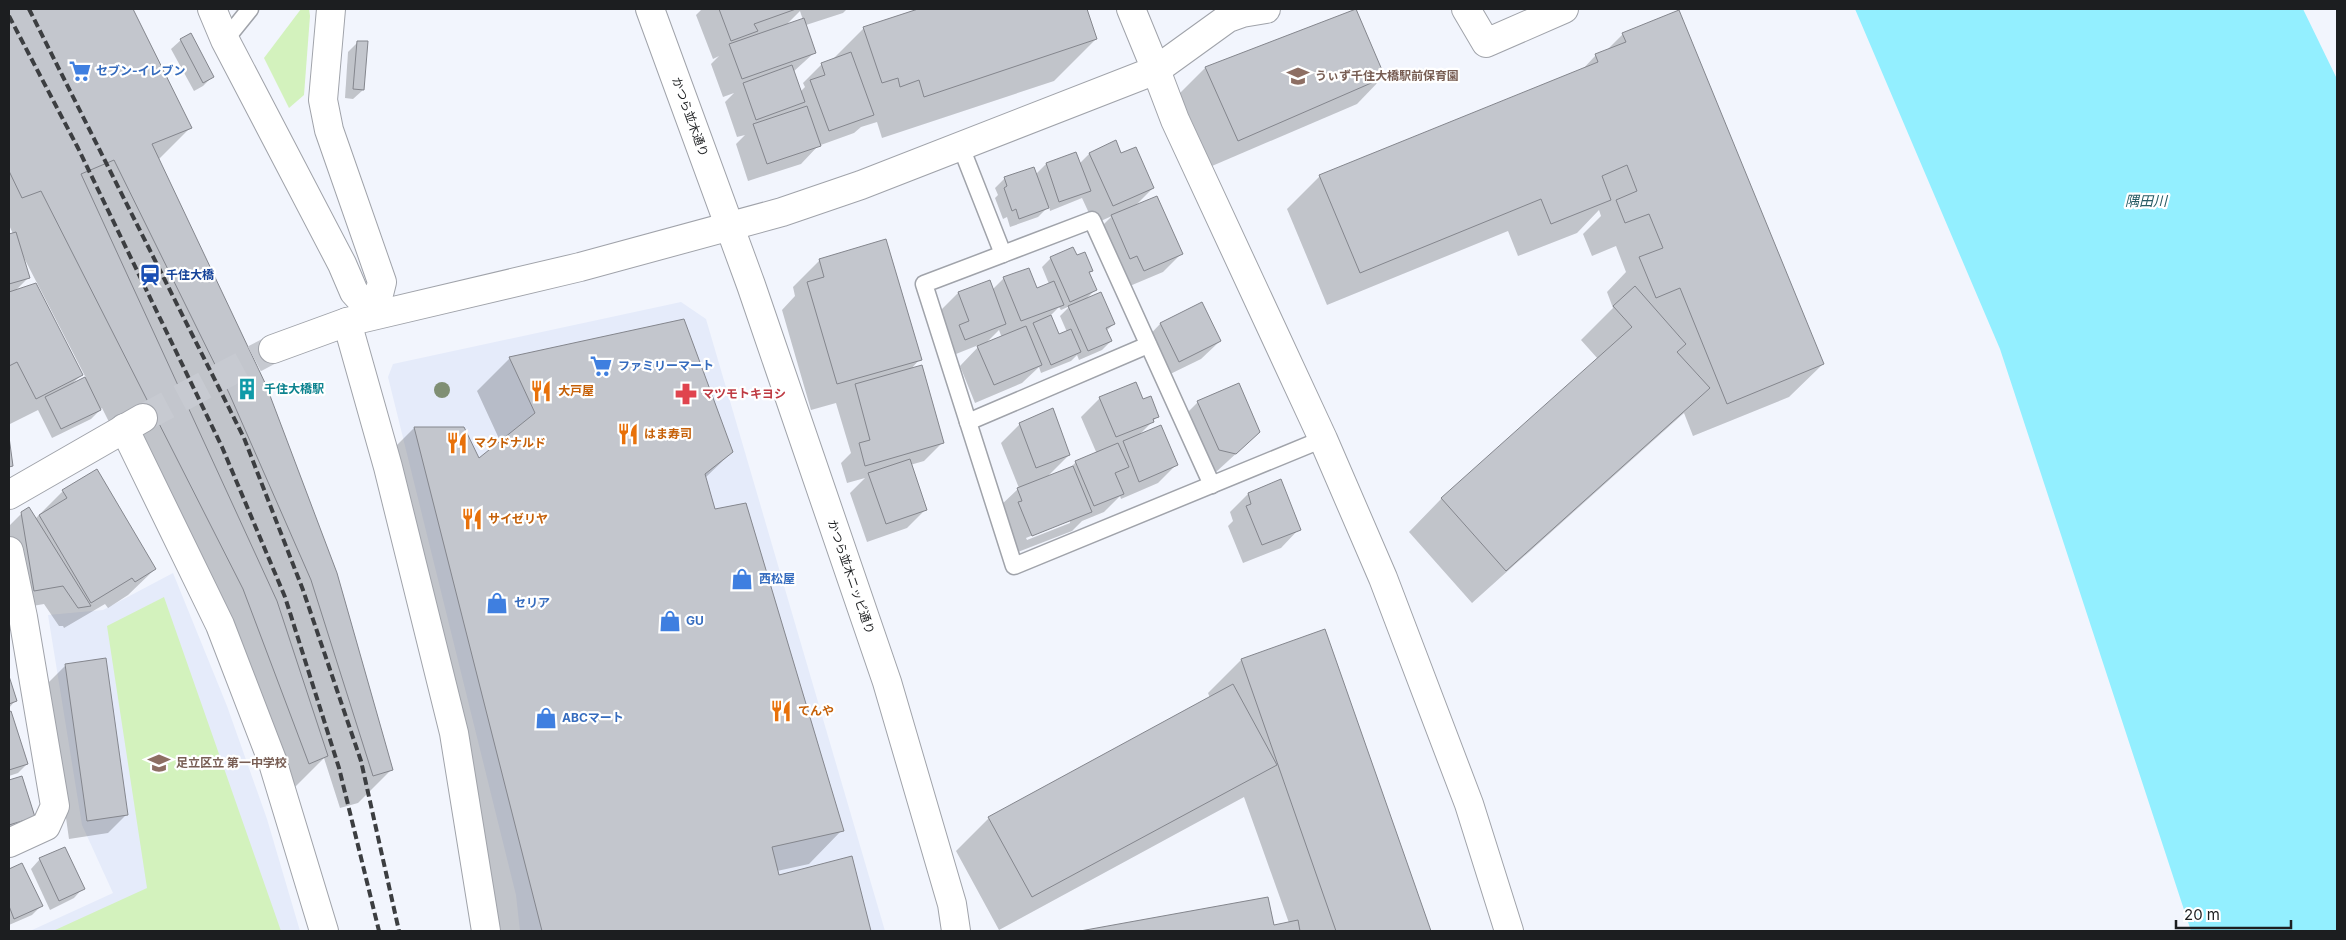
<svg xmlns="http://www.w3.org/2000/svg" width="2346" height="940" font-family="Inter,'Noto Sans JP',sans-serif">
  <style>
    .built { fill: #e5ebfa }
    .green { fill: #d3f2bd }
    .water { fill: #93efff }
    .shadow { fill: #0003; fill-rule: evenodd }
    .building { fill: #c3c6cd; stroke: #84868d }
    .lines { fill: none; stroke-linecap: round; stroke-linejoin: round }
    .minor-tunnel { stroke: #c7cad1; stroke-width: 28; stroke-dasharray: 28 14; stroke-linecap: butt }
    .service-casing { stroke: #a0a3aa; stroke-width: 19 }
    .minor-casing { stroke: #a0a3aa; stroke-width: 30 }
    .tertiary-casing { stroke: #a0a3aa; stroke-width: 30 }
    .service { stroke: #fff; stroke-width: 16 }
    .minor { stroke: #fff; stroke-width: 28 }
    .tertiary { stroke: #fff; stroke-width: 28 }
    .rail { stroke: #3c3e41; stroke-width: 4; stroke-dasharray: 8 4; stroke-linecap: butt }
    .tree { fill: #808f74 }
    .labels { text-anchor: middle; stroke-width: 4.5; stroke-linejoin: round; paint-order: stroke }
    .shop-label { font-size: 12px; font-weight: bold; fill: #366cbe; stroke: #fff; text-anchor: start }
    .education-label { font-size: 12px; font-weight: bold; fill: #785e54; stroke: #fff; text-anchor: start }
    .street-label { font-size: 12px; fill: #1c1e20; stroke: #fff }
    .transit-label { font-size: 12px; font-weight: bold; fill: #164399; stroke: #fff; text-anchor: start }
    .culture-label { font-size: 12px; font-weight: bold; fill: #0d838f; stroke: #fff; text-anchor: start }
    .food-label { font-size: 12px; font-weight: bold; fill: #c56008; stroke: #fff; text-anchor: start }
    .health-label { font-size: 12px; font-weight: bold; fill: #be3a42; stroke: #fff; text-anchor: start }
    .water-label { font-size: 14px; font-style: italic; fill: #295d66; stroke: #fff }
  </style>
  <rect width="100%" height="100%" fill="#f2f5fd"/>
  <g class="built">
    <path d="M681 302 706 319 885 931H520L516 895 388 377 393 364Z"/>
    <path d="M173 573 227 706 267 819 300 931H30L113 893 82 825 48 615 103 610Z"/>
  </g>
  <g class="green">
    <path d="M301 9H309L310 16 304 95 289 108 264 58Z"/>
    <path d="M164 597 281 931H53L147 888 107 626Z"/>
  </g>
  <path class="water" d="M1855 9H2303L2337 79V931H2191L2000 349Z"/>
  <g class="shadow">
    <path d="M9 9H132L191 127 158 160 391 770 358 803 340 808 324 758 293 789 102 408 91 419 52 438 38 410 10 424 9 423V235L13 234 9 225ZM21 252 86 378 71 385 81 375 14 292 29 277Z"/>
    <path d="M702 9H847L843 13 806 25 815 52 793 72 800 92 805 87 803 83 822 64 831 61 864 28 922 9H1086L1096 39 1054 81 882 138 877 122 861 127 854 133 818 146 801 164 748 181 736 144 745 135 737 137 725 102 734 93 723 97 711 64 719 56 713 59 696 15ZM800 11 803 20 785 26Z"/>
    <path d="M1623 34 1823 364 1789 397 1693 436 1684 413 1472 603 1409 532 1442 498 1598 359 1581 340 1613 308 1607 292 1626 272 1616 246 1592 256 1583 234 1601 216 1599 210 1577 233 1518 256 1508 231 1327 305 1287 209 1320 176 1581 71 1596 55 1606 51Z"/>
    <path d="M181 40 212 77 203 86 194 91 171 49Z"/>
    <path d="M358 42 363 90 353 99 345 98 348 52Z"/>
    <path d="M1205 68 1383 77 1357 104 1212 166 1179 94Z"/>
    <path d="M1089 154 1121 155 1153 188 1134 207 1181 254 1163 272 1125 288 1093 235 1112 216 1094 224 1082 198 1050 211 1049 206 1038 217 1010 227 1007 217 1003 219 995 198 998 195 995 188 1005 178 1035 175 1046 164H1079Z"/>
    <path d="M886 241 920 359 910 370 942 443 924 461 910 465 926 509 907 528 867 542 850 493 865 478 847 483 841 463 851 453 836 403 811 410 782 310 795 296 793 287 819 261Z"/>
    <path d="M1076 257 1092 271 1088 274 1095 290 1084 301 1114 324 1106 331 1111 341 1102 350 1079 360 1077 355 1071 361 1041 373 1039 367 1022 383 975 403 960 366 981 344 946 358 941 344 949 336 940 311 958 293 992 290 1004 278 1036 289 1049 284 1042 267 1051 258ZM1070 306 1060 316 1067 332 1058 336 1050 316 1059 307 1061 310ZM999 330 1002 338 984 345Z"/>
    <path d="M1202 304 1220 341 1201 359 1160 379 1142 343 1160 324Z"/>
    <path d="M510 358 732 452 705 478 714 511 842 830 809 864 777 871 778 876 851 858 869 931H501L381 461 414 428 479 460 501 443 477 391Z"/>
    <path d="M1100 398 1142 401 1158 416 1138 436 1177 464 1158 483 1121 499 1120 496 1104 512 1082 521 1072 531 1013 554 999 507 1019 488 1001 443 1020 424 1069 455 1047 477 1070 468 1076 462 1097 454 1081 417ZM1070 520V523L1027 540 1026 538Z"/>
    <path d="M1198 402 1240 450 1216 472 1201 468 1179 421Z"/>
    <path d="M63 491 155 569 128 595 108 608 105 604 64 628 63 626H59L44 604 15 609 9 568V526L22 513 35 519Z"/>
    <path d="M1248 494 1299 529 1281 548 1243 563 1228 526 1233 521 1230 512Z"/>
    <path d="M1324 631 1430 931H1087L1268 898 1273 926 1289 923 1244 797 999 930 956 851 989 818 1210 698 1208 693 1241 660Z"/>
    <path d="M66 665 126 815 108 833 69 839 47 684Z"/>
    <path d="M9 680 15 701 9 708Z"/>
    <path d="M10 712 27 764 18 773 9 776Z"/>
    <path d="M21 777 34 816 9 837V781Z"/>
    <path d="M40 859 83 888 74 898 50 910 31 869Z"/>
    <path d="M22 864 41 906 32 915 9 925V870Z"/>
  </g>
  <g class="building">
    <path d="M9 9H133L192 128 152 144 266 385 337 573 393 770 373 776 311 580 229 393 114 160 81 174 277 601 328 756 309 764 243 589 41 191 22 198 9 171Z"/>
    <path d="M719 9H796L754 24 758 31 731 41Z"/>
    <path d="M918 9H1087L1097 39 924 97 919 80 900 87 898 78 882 83 863 27Z"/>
    <path d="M1356 9 1385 77 1238 141 1205 67Z"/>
    <path d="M1679 10 1824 364 1727 404 1680 288 1656 298 1639 257 1663 248 1649 214 1625 223 1616 200 1637 191 1627 165 1602 176 1611 200 1551 224 1541 199 1360 273 1319 175 1598 62 1595 54 1626 42 1622 33Z"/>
    <path d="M804 18 816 53 742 79 729 44Z"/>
    <path d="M191 33 214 77 203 83 180 39Z"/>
    <path d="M357 41H368L364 90 353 89Z"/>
    <path d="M851 52 874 115 829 131 810 80 825 75 821 63Z"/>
    <path d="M792 65 805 102 756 120 743 83Z"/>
    <path d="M807 106 821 146 767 164 753 124Z"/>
    <path d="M1116 140 1121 153 1136 147 1154 188 1113 206 1089 153Z"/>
    <path d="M1076 152 1091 191 1059 202 1046 163Z"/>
    <path d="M1034 167 1049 208 1019 219 1016 209 1012 211 1004 188 1007 186 1004 177Z"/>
    <path d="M1157 196 1183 254 1144 271 1137 256 1130 259 1111 215Z"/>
    <path d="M16 232 30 278 9 284V234Z"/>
    <path d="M886 239 922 360 837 384 807 282 824 277 819 259Z"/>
    <path d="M1073 247 1077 255 1085 252 1093 271 1089 272 1097 290 1070 302 1050 257Z"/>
    <path d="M1029 268 1037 288 1054 281 1064 305 1021 321 1003 277Z"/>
    <path d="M990 280 1006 324 965 340 959 325 969 321 958 292Z"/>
    <path d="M36 283 83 375 36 399 17 362 9 366V292Z"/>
    <path d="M1635 286 1686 344 1677 352 1710 388 1506 571 1441 498 1632 327 1613 306Z"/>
    <path d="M1101 292 1115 324 1106 328 1112 341 1088 351 1068 306Z"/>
    <path d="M1202 302 1221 341 1179 362 1160 323Z"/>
    <path d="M1051 315 1059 334 1071 329 1081 352 1051 365 1033 323Z"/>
    <path d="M684 319 733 452 705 474 715 509 746 503 844 831 772 847 779 875 852 856 871 931H542L414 427H464L479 458 535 413 509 357Z"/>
    <path d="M1026 326 1042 365 994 385 977 346Z"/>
    <path d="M922 365 944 443 865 466 859 443 870 440 855 384Z"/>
    <path d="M85 377 101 410 61 429 45 397Z"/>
    <path d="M1136 382 1143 399 1151 396 1159 417 1153 419 1154 422 1116 437 1099 397Z"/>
    <path d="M1239 383 1260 432 1236 454 1219 450 1197 401Z"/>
    <path d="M1053 408 1070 455 1036 468 1019 423Z"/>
    <path d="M1161 425 1178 465 1139 482 1123 441Z"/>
    <path d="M9 437 13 466 9 467Z"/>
    <path d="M1118 443 1129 467 1115 473 1124 494 1094 506 1075 461Z"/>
    <path d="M910 459 927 510 886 524 868 473Z"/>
    <path d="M1073 466 1092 512 1032 536 1018 502 1022 501 1017 488Z"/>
    <path d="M97 469 156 569 135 582 132 578 91 603 39 515 67 498 62 490Z"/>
    <path d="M1281 479 1301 530 1262 545 1246 506 1251 504 1248 493Z"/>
    <path d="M29 507 91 606 78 608 63 586 34 591 21 512Z"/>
    <path d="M1325 629 1431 931H1336L1241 659Z"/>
    <path d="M106 658 128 815 87 821 65 664Z"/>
    <path d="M9 676 17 701 9 704Z"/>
    <path d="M1233 684 1277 765 1032 897 988 817Z"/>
    <path d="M11 711 28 764 9 770V712Z"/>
    <path d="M22 776 35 817 9 825V780Z"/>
    <path d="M65 847 85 889 59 901 39 858Z"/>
    <path d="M22 863 43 906 14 919 9 906V869Z"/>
    <path d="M1268 897 1274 925 1298 920 1300 931H1080Z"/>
  </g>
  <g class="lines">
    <path class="minor-tunnel" d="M143 418 273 349"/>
    <g class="service-casing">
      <g id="service">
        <path d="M225 40 250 9"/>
        <path d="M961 147 1003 254 924 284 1014 566 1323 439"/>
        <path d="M1003 254 1092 220 1212 485"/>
        <path d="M968 422 1148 345"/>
      </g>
    </g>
    <g class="minor-casing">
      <g id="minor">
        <path d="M1466 9 1486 43 1564 9"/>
        <path d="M1156 70 1228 18 1242 13 1266 9"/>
        <path d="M273 349 347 322 388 467 454 733 486 931"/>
        <path d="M124 428 220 625 272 760 324 931"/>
        <path d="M9 495 143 418"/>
        <path d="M9 551 23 617 55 806 46 826 9 843"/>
      </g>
    </g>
    <g class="tertiary-casing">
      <g id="tertiary">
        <path d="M212 9 225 40 342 264 354 292 374 314"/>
        <path d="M331 9 323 100 329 130 382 282 374 314"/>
        <path d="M650 9 751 285 887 682 952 904 956 931"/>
        <path d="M1156 70 1175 120 1323 439 1383 578 1469 804 1509 931"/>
        <path d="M347 322 580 267 782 212 861 185 1156 70 1131 9"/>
      </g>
    </g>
    <use href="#service" class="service"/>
    <use href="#minor" class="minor"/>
    <use href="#tertiary" class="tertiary"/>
    <g class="rail">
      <path d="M29 9 244 438 303 590 361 761 399 931"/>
      <path d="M9 16 78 148 222 447 285 597 339 768 379 931"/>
    </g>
  </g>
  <circle class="tree" cx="442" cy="390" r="8"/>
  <defs>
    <g id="supermarket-bare" transform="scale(1.725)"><path d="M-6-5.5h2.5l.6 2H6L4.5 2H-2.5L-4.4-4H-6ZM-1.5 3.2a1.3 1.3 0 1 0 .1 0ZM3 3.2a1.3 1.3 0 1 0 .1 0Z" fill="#3f7fe0" stroke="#fff" stroke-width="2.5" paint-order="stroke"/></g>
    <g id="school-bare" transform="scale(1.725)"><path d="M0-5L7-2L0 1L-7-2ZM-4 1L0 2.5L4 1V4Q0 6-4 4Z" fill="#8d6e63" stroke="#fff" stroke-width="2.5" paint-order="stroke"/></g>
    <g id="station-bare" transform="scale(1.725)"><path d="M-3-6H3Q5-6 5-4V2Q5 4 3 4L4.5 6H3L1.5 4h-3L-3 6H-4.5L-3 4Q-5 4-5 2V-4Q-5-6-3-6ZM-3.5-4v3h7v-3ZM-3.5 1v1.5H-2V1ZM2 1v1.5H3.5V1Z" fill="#1a4fb4" stroke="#fff" stroke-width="2.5" paint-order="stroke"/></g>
    <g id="building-bare" transform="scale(1.725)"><path d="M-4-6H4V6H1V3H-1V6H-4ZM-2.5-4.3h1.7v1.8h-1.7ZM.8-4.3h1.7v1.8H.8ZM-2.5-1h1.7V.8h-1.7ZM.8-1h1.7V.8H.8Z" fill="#0f9aa8" stroke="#fff" stroke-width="2.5" paint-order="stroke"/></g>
    <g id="restaurant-bare" transform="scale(1.725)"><path d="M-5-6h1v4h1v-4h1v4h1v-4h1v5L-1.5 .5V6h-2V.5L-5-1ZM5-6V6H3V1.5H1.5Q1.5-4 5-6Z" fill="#e8710a" stroke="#fff" stroke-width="2.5" paint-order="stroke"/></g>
    <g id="pharmacy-bare" transform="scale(1.725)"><path d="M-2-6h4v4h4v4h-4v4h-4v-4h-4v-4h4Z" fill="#e0444e" stroke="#fff" stroke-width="2.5" paint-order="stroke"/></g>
    <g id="shop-bare" transform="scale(1.725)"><path d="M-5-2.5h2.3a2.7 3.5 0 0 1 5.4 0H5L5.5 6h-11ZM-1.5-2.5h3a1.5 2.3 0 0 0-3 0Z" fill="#3f7fe0" stroke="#fff" stroke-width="2.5" paint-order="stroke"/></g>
  </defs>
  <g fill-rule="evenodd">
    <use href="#supermarket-bare" x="80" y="71"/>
    <use href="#school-bare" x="1298" y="76"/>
    <use href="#station-bare" x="150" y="275"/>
    <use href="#supermarket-bare" x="601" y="366"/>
    <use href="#building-bare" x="247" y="389"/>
    <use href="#restaurant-bare" x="541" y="391"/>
    <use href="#pharmacy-bare" x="686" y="394"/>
    <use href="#restaurant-bare" x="628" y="434"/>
    <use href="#restaurant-bare" x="457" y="443"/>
    <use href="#restaurant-bare" x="472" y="519"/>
    <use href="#shop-bare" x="742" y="579"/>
    <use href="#shop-bare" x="497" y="603"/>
    <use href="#shop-bare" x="670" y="621"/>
    <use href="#restaurant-bare" x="781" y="711"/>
    <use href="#shop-bare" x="546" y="718"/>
    <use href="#school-bare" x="159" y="763"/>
  </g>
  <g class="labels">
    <g class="shop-label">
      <text x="96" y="75">セブン-イレブン</text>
      <text x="618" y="370">ファミリーマート</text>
      <text x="759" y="583">西松屋</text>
      <text x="514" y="607">セリア</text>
      <text x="686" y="625">GU</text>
      <text x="562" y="722">ABCマート</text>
    </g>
    <g class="education-label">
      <text x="1315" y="80">うぃず千住大橋駅前保育園</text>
      <text x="176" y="767">足立区立 第一中学校</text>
    </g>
    <g class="street-label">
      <text transform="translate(690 117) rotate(70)" y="4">かつら並木通り</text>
      <text transform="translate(851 577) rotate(71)" y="4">かつら並木ニッピ通り</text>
    </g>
    <g class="transit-label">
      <text x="166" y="279">千住大橋</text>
    </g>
    <g class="culture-label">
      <text x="264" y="393">千住大橋駅</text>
    </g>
    <g class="food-label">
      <text x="558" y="395">大戸屋</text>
      <text x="644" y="438">はま寿司</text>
      <text x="474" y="447">マクドナルド</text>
      <text x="488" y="523">サイゼリヤ</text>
      <text x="798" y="715">てんや</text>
    </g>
    <g class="health-label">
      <text x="702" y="398">マツモトキヨシ</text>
    </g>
    <g class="water-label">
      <text x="2146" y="206">隅田川</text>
    </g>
  </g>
  <rect width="2346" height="940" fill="none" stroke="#1c1e20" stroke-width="20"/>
  <path d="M2176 920v8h115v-8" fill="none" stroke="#1c1e20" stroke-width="2.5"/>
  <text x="2184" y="920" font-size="15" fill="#1c1e20" stroke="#ffffff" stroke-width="4" paint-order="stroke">20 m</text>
</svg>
